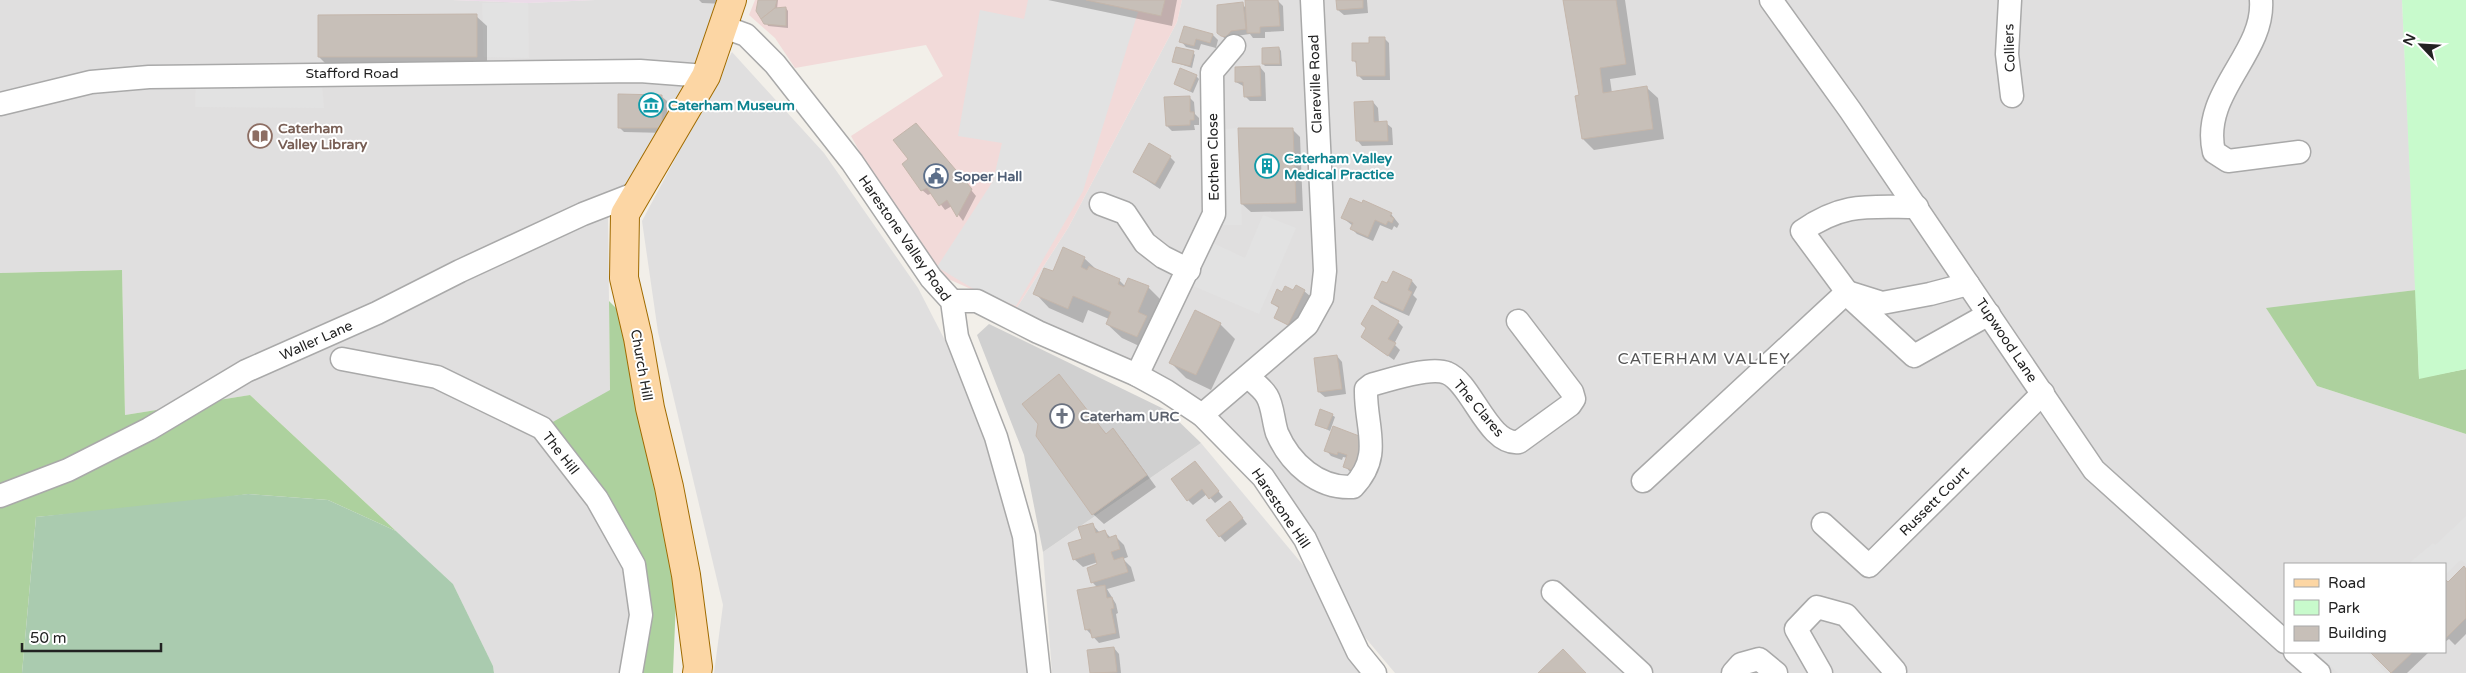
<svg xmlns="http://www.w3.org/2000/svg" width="2466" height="673" font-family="'Varela Round',sans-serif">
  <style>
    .residential { fill: #e0dfdf; fill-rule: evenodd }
    .commercial { fill: #f2dad9 }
    .industrial { fill: #ebdbe8 }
    .religious { fill: #d0d0d0 }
    .forest { fill: #add19e }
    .cemetery { fill: #aacbaf }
    .park { fill: #c8facc }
    .parking { fill: #e2e2e2 }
    .shadow { fill: #0003 }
    .building { fill: #c7bfb8; stroke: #c4b6ab }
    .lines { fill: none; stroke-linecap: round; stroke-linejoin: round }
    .minor-casing { stroke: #a9a9a9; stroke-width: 25 }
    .major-casing { stroke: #a06b00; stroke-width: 30 }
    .minor { stroke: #fff; stroke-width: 22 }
    .major { stroke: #fcd6a4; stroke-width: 28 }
    .labels { text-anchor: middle; stroke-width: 4; stroke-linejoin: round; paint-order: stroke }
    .street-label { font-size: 14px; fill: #222; stroke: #fff }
    .culture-label { font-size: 14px; font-weight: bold; fill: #0d838f; stroke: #fff; text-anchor: start }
    .education-label { font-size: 14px; font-weight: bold; fill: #785e54; stroke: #fff; text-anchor: start }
    .service-label { font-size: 14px; font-weight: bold; fill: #4e5e75; stroke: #fff; text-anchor: start }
    .worship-label { font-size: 14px; font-weight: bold; fill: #5b616d; stroke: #fff; text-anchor: start }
    .quarter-label { font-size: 16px; letter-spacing: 1px; fill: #555; stroke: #fff }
  </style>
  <rect width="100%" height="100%" fill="#f2efe9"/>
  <g class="residential">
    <path d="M0 0H452L528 3 595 0H716L690 89 608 215 610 390 634 565 628 673H494L493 666 453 584 250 395 125 415 122 270 0 273Z"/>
    <path d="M1182 0H2402L2416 290 2267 309 2317 386 2466 434V673H1395L1358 629 1314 531 1240 438 1176 383 1016 309 1068 228 1177 22ZM2285 564H2445V652H2285Z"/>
    <path d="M732 52 824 153 918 288 969 387 1017 530 1031 673H714L723 605 658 332 642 221Z"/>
    <path d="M1201 443 1308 571 1365 673H1052L1043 552Z"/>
  </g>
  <path class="commercial" d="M755 0H1182L1177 22 1068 228 1016 309 937 274 877 183 851 136 943 76 926 45 795 68 775 38 749 15Z"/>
  <path class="industrial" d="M452 0H595L528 3Z"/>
  <path class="religious" d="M989 324 1168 411 1201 443 1043 552 1024 455 977 335Z"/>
  <g class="forest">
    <path d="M122 270 125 415 250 395 396 531 328 500 249 494 157 506 36 517 22 673H0V273Z"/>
    <path d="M2416 290 2419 378 2466 369V434L2317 386 2266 308Z"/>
    <path d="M609 301 622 314 676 599 673 673H628L634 565 542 428 610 390Z"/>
  </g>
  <path class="cemetery" d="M248 494 328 500 396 531 453 584 493 666 494 673H22L36 517Z"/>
  <path class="park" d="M2402 0H2466V369L2419 379Z"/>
  <g class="parking">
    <path d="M1028 0H1110L1109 5 1138 12 1083 191 1016 306 972 288 937 267 993 181 1002 143 958 136 980 10 1024 19Z"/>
    <path d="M482 3H528L529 58 484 57Z"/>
    <path d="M321 73 324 108 195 107 196 76Z"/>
    <path d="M1238 128 1242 225H1209L1213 130Z"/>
    <path d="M1263 215 1296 228 1259 314 1193 286 1213 243 1245 258Z"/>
    <path d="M2466 516V564L2461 560 2445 575V564H2408L2433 543 2435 545Z"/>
    <path d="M2315 652H2368L2386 673H2338Z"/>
  </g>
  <g class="shadow">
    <path d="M699 0H725V4L702 3Z"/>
    <path d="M759 0H778L777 9 786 8 788 11V28L768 26Z"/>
    <path d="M1048 0H1177L1172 26Z"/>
    <path d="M1254 0H1277L1283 6 1284 31 1265 32V38H1253L1250 34 1236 36 1232 42 1224 38 1219 32 1242 4 1246 8Z"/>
    <path d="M1338 0H1367L1368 13 1344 15 1338 10Z"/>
    <path d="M1564 0H1625L1636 75 1610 79 1612 93 1647 88 1658 98 1664 139 1594 150 1583 139 1580 96Z"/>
    <path d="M476 16 487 26V67L330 68 319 57Z"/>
    <path d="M1213 35 1218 40 1216 48 1201 44 1199 50 1186 47 1181 41Z"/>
    <path d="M1384 38 1389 43 1390 80H1363L1358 75V65L1354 61 1370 44Z"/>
    <path d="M1279 48 1281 51 1282 66H1265L1263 64Z"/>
    <path d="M1193 52 1195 55 1192 68 1174 62Z"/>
    <path d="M1260 67 1265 73 1266 101H1250L1245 96V87L1236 82Z"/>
    <path d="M1196 76 1199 79 1193 93 1175 84Z"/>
    <path d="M661 96 667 101V133L624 132 619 127Z"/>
    <path d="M1189 97 1194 102 1195 114 1199 118V125H1194L1195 130 1172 131 1167 126Z"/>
    <path d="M1373 102 1378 108 1379 123H1386L1392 128 1393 145 1362 146 1357 140Z"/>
    <path d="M1292 129 1300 137 1303 211 1251 212 1242 204Z"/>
    <path d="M922 130 976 196 963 221 952 206 945 210 932 193 928 195 922 190 909 159Z"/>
    <path d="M1170 157 1175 162 1160 189 1134 172Z"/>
    <path d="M1391 214 1399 224 1397 228 1394 226 1392 230 1380 225 1373 241 1357 234 1352 229 1353 226 1343 218Z"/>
    <path d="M1084 258 1097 270 1119 280 1126 287H1148L1163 302 1152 352 1122 338 1107 324 1109 319 1088 310 1083 323 1049 308 1035 293 1053 273Z"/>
    <path d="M1394 273 1412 281 1417 287 1413 295 1417 299 1409 316 1380 303 1375 297 1388 285Z"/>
    <path d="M1304 291 1310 296 1294 329 1276 317 1280 309 1272 303 1283 293Z"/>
    <path d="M1398 322 1403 327 1394 344 1400 350 1394 360 1362 337Z"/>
    <path d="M1220 324 1235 339 1211 390 1186 378 1171 363Z"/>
    <path d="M1337 356 1342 362 1346 394 1325 397 1319 392Z"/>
    <path d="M1059 376 1107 435 1113 430 1123 441 1156 487 1104 524 1093 514Z"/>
    <path d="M1332 415 1335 417 1330 431 1316 424Z"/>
    <path d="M1334 428 1361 475 1350 472 1345 466 1348 458 1343 457 1342 460 1331 456 1326 450Z"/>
    <path d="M1195 462 1223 497 1215 503 1207 494 1193 505 1188 500Z"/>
    <path d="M1235 508 1247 524 1225 542 1207 521Z"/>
    <path d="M1092 524 1100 533 1104 531 1111 538 1116 537 1124 545 1128 557 1123 559 1131 567 1135 581 1107 589 1116 604 1118 613 1116 614 1120 638 1099 643 1086 629 1098 588 1093 583 1088 568 1099 565 1098 562 1083 567 1074 559Z"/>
    <path d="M2466 571V634L2455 645 2449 639 2445 642V597L2447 595 2445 581 2448 583Z"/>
    <path d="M1114 648 1119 654 1121 673H1091L1089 651Z"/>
    <path d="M2372 652H2429L2407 673H2392Z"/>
  </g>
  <g class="building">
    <path d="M758 0H777L775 8 761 19 756 11Z"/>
    <path d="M1086 0H1165L1161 16Z"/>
    <path d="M1245 0H1278L1280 26 1260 27V33H1247Z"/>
    <path d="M1336 0H1363V8L1337 10Z"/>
    <path d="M1563 0H1616L1626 64 1600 68 1603 93 1647 86 1653 129 1582 139 1575 96 1579 95Z"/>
    <path d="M1243 2 1246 29 1231 31 1226 37 1221 36 1217 33V5Z"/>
    <path d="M786 7V26L764 24 761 19 775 8Z"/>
    <path d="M477 14V57H318V15Z"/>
    <path d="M1184 26 1213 34 1210 43 1196 39 1194 46 1179 42Z"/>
    <path d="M1369 37H1385V76H1357L1356 61H1352V43H1369Z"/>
    <path d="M1176 47 1194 51 1190 66 1172 62Z"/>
    <path d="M1279 47 1280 64H1262V48Z"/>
    <path d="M1260 66 1261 96 1244 97 1243 82H1235V67Z"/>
    <path d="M1180 68 1197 75 1190 91 1174 84Z"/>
    <path d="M618 94 662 95V128H618Z"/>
    <path d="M1190 96V112H1194V120H1190V125L1166 126 1164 97Z"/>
    <path d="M1373 101 1374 122 1387 121 1388 141H1356L1354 102Z"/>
    <path d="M916 123 972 189 957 217 947 200 939 206 927 188 921 191 902 164 908 159 893 140Z"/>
    <path d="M1238 128H1293L1296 203 1241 204Z"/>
    <path d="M1149 143 1171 156 1155 184 1133 172Z"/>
    <path d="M1350 198 1362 203 1363 200 1392 213 1390 216 1394 218 1392 223 1388 221 1386 225 1375 220 1368 237 1350 229 1353 223 1341 218Z"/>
    <path d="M1063 247 1085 257 1081 267 1087 270 1089 266 1120 279 1118 284 1124 287 1128 278 1149 286 1138 312 1147 316 1137 337 1106 324 1111 312 1073 296 1068 309 1033 294 1044 268 1053 271Z"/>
    <path d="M1393 271 1412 280 1408 290 1412 292 1403 311 1374 298 1382 281 1387 283Z"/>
    <path d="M1296 285 1305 290 1288 325 1274 318 1279 307 1271 303 1277 289 1282 292 1285 286 1293 290Z"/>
    <path d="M1372 305 1399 321 1388 339 1396 343 1388 356 1361 337 1366 328 1361 324Z"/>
    <path d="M1195 310 1221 323 1196 375 1169 363Z"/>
    <path d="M1337 355 1342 389 1318 392 1314 358Z"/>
    <path d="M1059 374 1106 434 1113 428 1147 475 1092 515 1036 436 1038 424 1022 404Z"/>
    <path d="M1320 409 1333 414 1327 429 1315 425Z"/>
    <path d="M1333 426 1367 439 1355 471 1343 467 1347 455 1338 452 1337 455 1324 451Z"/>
    <path d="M1195 461 1219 491 1209 499 1202 489 1187 501 1171 479Z"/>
    <path d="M1230 501 1243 518 1219 537 1206 520Z"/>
    <path d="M1093 523 1096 533 1105 530 1108 538 1116 535 1120 549 1111 552 1114 560 1123 557 1128 572 1091 583 1087 568 1097 564 1094 553 1073 560 1068 543 1082 539 1078 527Z"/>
    <path d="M2464 566 2466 569V618L2446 638 2445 579 2448 582Z"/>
    <path d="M1105 585 1107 598 1112 597 1114 608 1111 609 1116 633 1092 638 1090 629 1085 630 1077 590Z"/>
    <path d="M1114 647 1117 672 1090 673 1087 650Z"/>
    <path d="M1563 649 1586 673H1538Z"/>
    <path d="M2370 652H2413L2391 673Z"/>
  </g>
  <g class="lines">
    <g class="minor-casing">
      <g id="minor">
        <path d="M1771 0 1850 110 2094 470 2285 642"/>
        <path d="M2010 0 2007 54 2012 96"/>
        <path d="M2261 0C2265 54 2200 93 2214 152L2228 161 2299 152"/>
        <path d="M724 27 746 35 775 64 852 162 931 278 952 301 957 337 996 437 1024 536 1039 673"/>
        <path d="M0 104 91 82 149 77 640 71 706 76"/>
        <path d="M1101 204 1125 213 1145 243 1163 257 1189 270"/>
        <path d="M1917 207C1868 207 1844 202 1802 231L1853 300 1914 356 1989 314"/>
        <path d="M952 301H977L1038 332 1137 375 1166 391 1202 415 1263 477 1305 539 1358 652 1375 673"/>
        <path d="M342 359 437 377 542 428 597 499 634 565 641 615 631 673"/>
        <path d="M1137 375 1214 214 1212 72 1234 46"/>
        <path d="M1248 377C1254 382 1263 389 1267 396 1273 406 1273 421 1277 433 1290 463 1318 489 1353 487 1384 455 1365 428 1366 389L1371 385C1388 380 1431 366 1447 373 1472 383 1488 446 1519 442L1570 405 1574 399 1572 392 1518 321"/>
        <path d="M1202 415 1307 325 1322 298 1325 271 1312 0"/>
        <path d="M1643 481 1847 292 1882 303 1930 294 1968 284"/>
        <path d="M0 496 68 470 149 429 246 371 377 313 460 271 583 214 637 193"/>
        <path d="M1823 524 1869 566 2043 393"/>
        <path d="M1553 592 1641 673"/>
        <path d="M2295 652 2319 673"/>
        <path d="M1733 673 1741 664 1759 659 1776 673"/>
        <path d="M1821 673 1796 629 1817 607 1846 615 1895 671"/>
      </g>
    </g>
    <g class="major-casing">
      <path id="major" d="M697 673 698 667 686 575 669 487 650 408 638 338 624 278 625 214 706 76 732 0"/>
    </g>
    <use href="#minor" class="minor"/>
    <use href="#major" class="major"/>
  </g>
  <defs>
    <g id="museum-ring" transform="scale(1.25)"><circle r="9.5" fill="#fff" stroke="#0f9aa8" stroke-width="1.5"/><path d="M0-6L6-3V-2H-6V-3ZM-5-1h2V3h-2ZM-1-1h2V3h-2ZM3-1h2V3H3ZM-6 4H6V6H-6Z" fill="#0f9aa8"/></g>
    <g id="library-ring" transform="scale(1.25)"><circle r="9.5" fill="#fff" stroke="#8d6e63" stroke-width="1.5"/><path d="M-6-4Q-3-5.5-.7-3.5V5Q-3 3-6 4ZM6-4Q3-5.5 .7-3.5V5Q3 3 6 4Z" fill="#8d6e63"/></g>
    <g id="building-ring" transform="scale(1.25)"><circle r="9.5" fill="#fff" stroke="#0f9aa8" stroke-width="1.5"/><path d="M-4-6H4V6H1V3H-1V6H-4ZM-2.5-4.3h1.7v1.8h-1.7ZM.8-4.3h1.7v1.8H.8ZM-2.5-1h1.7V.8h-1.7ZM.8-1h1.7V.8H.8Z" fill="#0f9aa8"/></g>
    <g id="civic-ring" transform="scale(1.25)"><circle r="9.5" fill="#fff" stroke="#5c6f8a" stroke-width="1.5"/><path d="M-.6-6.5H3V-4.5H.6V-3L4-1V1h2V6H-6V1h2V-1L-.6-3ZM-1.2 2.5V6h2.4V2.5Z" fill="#5c6f8a"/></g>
    <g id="church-ring" transform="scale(1.25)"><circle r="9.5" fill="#fff" stroke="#6b7280" stroke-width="1.5"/><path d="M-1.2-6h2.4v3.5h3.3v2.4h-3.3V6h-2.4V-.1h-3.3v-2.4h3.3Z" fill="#6b7280"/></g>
  </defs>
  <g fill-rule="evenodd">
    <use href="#museum-ring" x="651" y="105"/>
    <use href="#library-ring" x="260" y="136"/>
    <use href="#building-ring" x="1267" y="166"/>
    <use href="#civic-ring" x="936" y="176"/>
    <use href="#church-ring" x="1062" y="416"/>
  </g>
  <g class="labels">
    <g class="street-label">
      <text transform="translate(2009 48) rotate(-92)" y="5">Colliers</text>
      <text x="352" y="78">Stafford Road</text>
      <text transform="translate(1315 84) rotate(-92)" y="5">Clareville Road</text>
      <text transform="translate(1213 157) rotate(-91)" y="5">Eothen Close</text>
      <text transform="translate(905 238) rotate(55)" y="5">Harestone Valley Road</text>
      <text transform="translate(316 340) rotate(-24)" y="5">Waller Lane</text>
      <text transform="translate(2007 340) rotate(56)" y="5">Tupwood Lane</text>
      <text transform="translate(642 365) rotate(80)" y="5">Church Hill</text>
      <text transform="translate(1479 408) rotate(50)" y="5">The Clares</text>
      <text transform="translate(561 453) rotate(52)" y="5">The Hill</text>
      <text transform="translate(1934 501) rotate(-45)" y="5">Russett Court</text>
      <text transform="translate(1281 508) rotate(56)" y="5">Harestone Hill</text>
    </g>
    <g class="culture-label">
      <text x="668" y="110">Caterham Museum</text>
      <text x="1284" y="163">Caterham Valley<tspan x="1284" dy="16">Medical Practice</tspan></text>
    </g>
    <g class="education-label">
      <text x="278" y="133">Caterham<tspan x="278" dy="16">Valley Library</tspan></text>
    </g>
    <g class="service-label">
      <text x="954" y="181">Soper Hall</text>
    </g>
    <g class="worship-label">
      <text x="1080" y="421">Caterham URC</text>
    </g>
    <g class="quarter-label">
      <text x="1704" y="364">CATERHAM VALLEY</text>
    </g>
  </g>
  <rect x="2284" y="563" width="162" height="90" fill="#ffffff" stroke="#a7a7a7"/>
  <rect x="2294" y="579" width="25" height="8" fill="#fcd6a4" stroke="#a7a7a7"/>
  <text x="2328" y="588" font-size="15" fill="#222222">Road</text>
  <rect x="2294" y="600" width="25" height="15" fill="#c8facc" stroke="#a7a7a7"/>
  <text x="2328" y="613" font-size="15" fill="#222222">Park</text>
  <rect x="2294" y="626" width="25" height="15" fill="#c7bfb8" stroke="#a7a7a7"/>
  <text x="2328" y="638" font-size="15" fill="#222222">Building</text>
  <g transform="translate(2421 45) rotate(295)" stroke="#ffffff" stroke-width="4" paint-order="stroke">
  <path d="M0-4L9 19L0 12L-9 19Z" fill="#222222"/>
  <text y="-8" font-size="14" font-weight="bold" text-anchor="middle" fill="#222222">N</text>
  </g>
  <path d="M22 643v8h139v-8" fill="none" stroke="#222222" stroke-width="2.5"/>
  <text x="30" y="643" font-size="15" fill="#222222" stroke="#ffffff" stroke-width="4" paint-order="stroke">50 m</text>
</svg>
